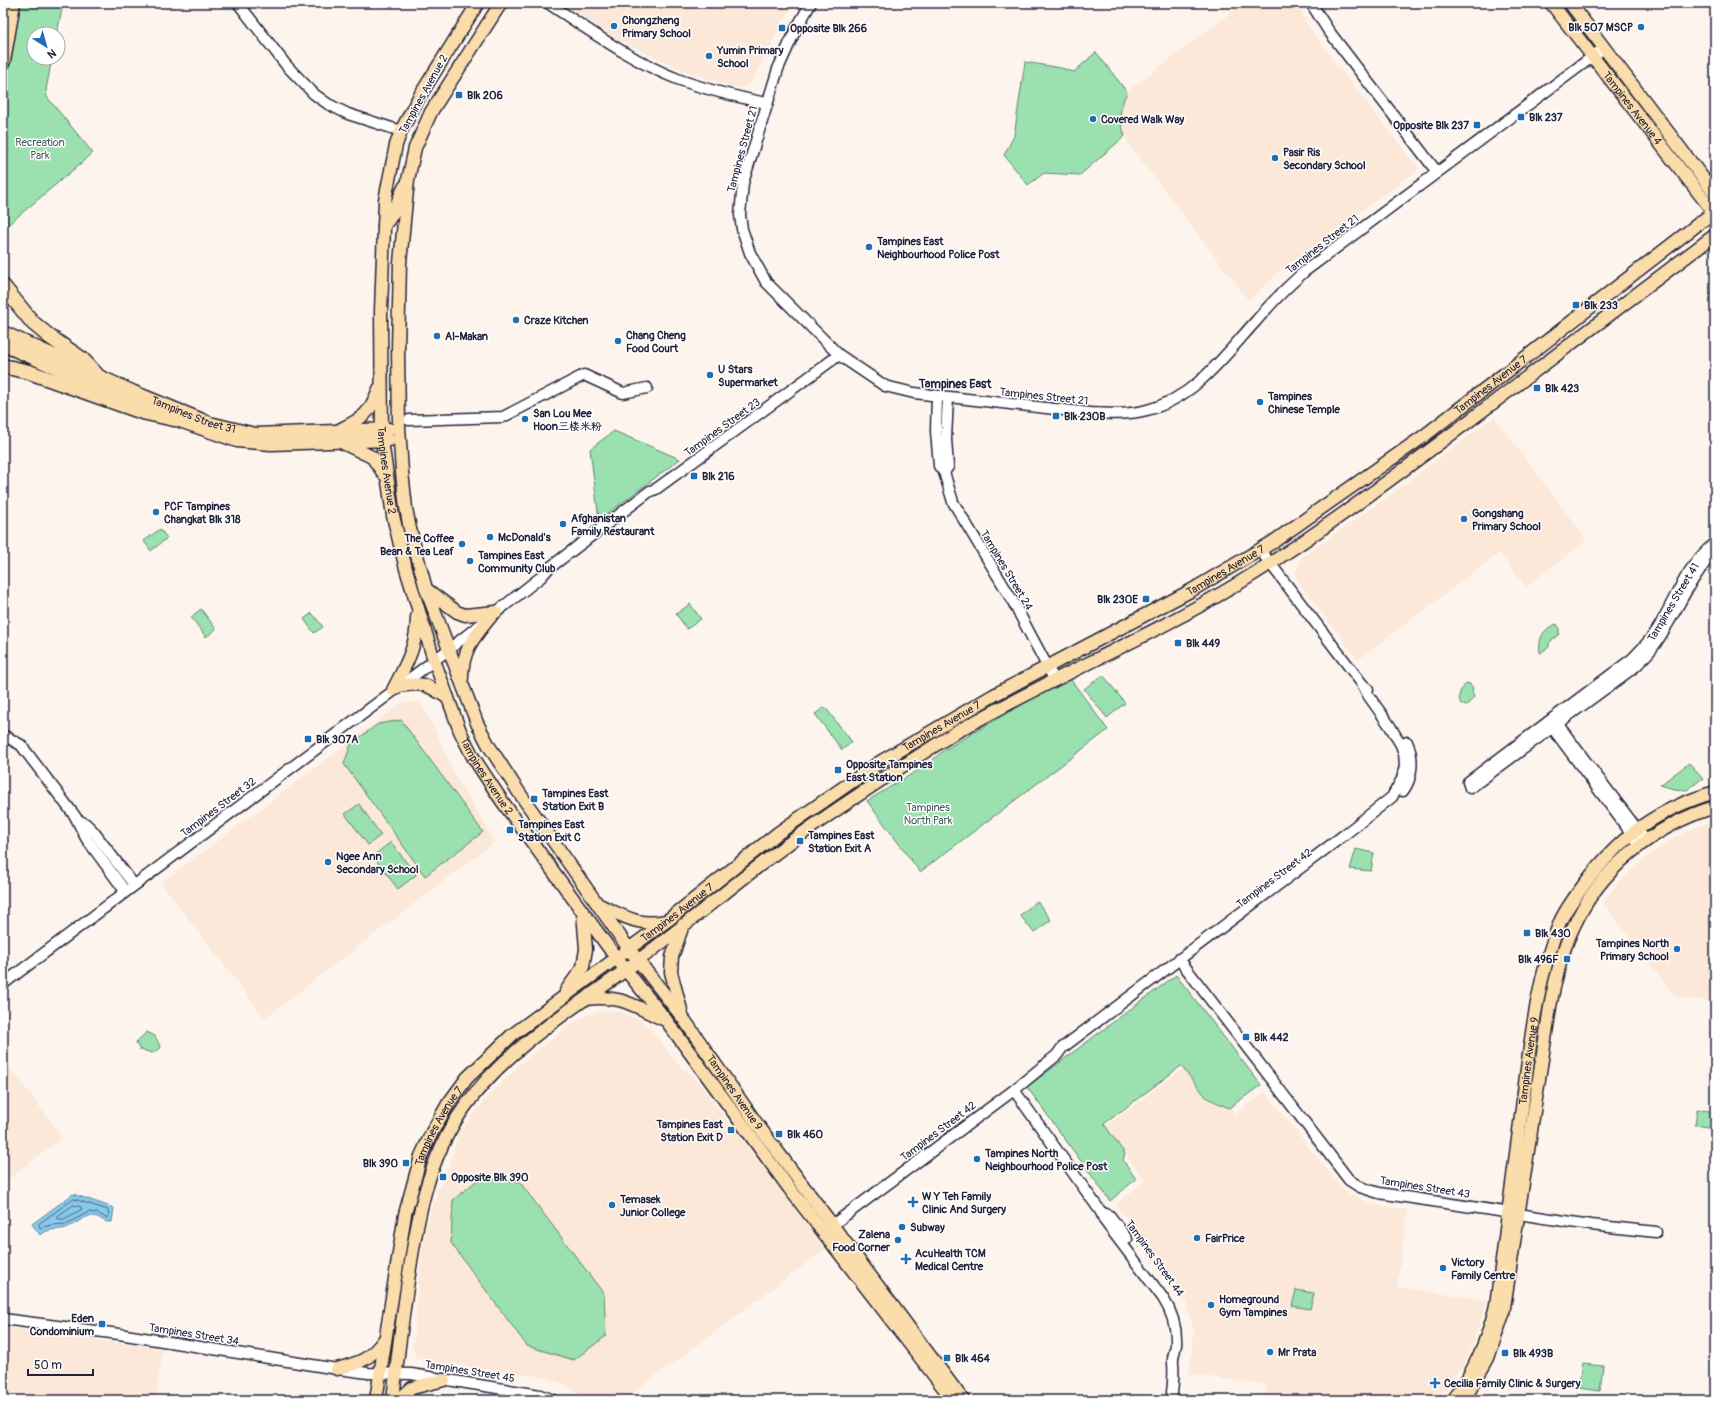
<svg xmlns="http://www.w3.org/2000/svg" width="1718" height="1403" font-family="Pangolin,'LXGW WenKai TC',sans-serif">
  <style>
    .built { fill: #fbe8d8 }
    .green { fill: #9ae1af; stroke: #5e8275 }
    .water { fill: #88c8e9; stroke: #5f86a3 }
    .lines { fill: none; stroke-linecap: round; stroke-linejoin: round }
    .shore { stroke: #4b6481; stroke-width: 1 }
    .minor-casing { stroke: #22223b; stroke-width: 13 }
    .major-casing { stroke: #22223b; stroke-width: 15 }
    .highway-casing { stroke: #22223b; stroke-width: 17 }
    .minor { stroke: #fff; stroke-width: 10 }
    .major { stroke: #fbddab; stroke-width: 12 }
    .highway { stroke: #fbddab; stroke-width: 14 }
    .poi-dot { fill: #1f6fb2; stroke: #fff; stroke-width: 1.5 }
    .labels { text-anchor: middle; stroke-width: 3; stroke-linejoin: round; paint-order: stroke }
    .poi-label { font-size: 11px; font-weight: bold; fill: #22223b; stroke: #fff; text-anchor: start }
    .street-label { font-size: 11px; fill: #22223b; stroke: #fff }
    .park-label { font-size: 11px; fill: #465b5e; stroke: #fff }
    .neighbourhood-label { font-size: 12px; font-weight: bold; fill: #22223b; stroke: #fff }
  </style>
  <rect width="100%" height="100%" fill="#fdf5ed"/>
  <filter id="ink" filterUnits="userSpaceOnUse"><feTurbulence type="fractalNoise" baseFrequency=".025" numOctaves="2"/><feDisplacementMap in="SourceGraphic" scale="8" xChannelSelector="R" yChannelSelector="G"/><feConvolveMatrix kernelMatrix="1 2 1 2 8 2 1 2 1" color-interpolation-filters="sRGB"/></filter>
  <g filter="url(#ink)">
    <g class="built">
      <path d="M560 3H796L783 20 756 75 749 85 742 88 732 87 685 71 621 41Z"/>
      <path d="M1243 3H1297L1308 26 1336 64 1419 169 1282 269 1249 301 1131 147 1121 128V107L1129 90Z"/>
      <path d="M1494 417 1587 540 1526 587 1499 553 1358 660 1295 577 1301 558 1386 498Z"/>
      <path d="M415 702 420 703 431 721 455 774 495 842 265 1018 161 883 402 703Z"/>
      <path d="M1715 819V1002L1675 997 1603 902 1622 879 1641 861 1673 838Z"/>
      <path d="M604 1011 622 1012 640 1019 648 1026 683 1070 691 1073 809 1227 824 1248V1250L624 1400H585L576 1392 566 1385 544 1377 416 1359 413 1349 420 1265 427 1224 439 1187 450 1164 458 1134 484 1101 522 1062 577 1020 593 1013Z"/>
      <path d="M3 1058 63 1138 3 1183Z"/>
      <path d="M1194 1060 1235 1114 1265 1092 1344 1191 1372 1204 1408 1210 1397 1287 1488 1300 1466 1362 1435 1400H1265L1266 1385 1189 1374 1194 1331 1186 1301 1116 1204 1146 1181 1105 1127Z"/>
      <path d="M3 1327 163 1349 155 1400H3Z"/>
    </g>
    <g class="green">
      <path d="M18 3H63L57 34H34V58H52L46 90 47 97 93 153 3 229V119L15 19Z"/>
      <path d="M1096 52 1127 92C1119 110 1118 117 1125 136L1080 175 1044 173 1028 185 1004 155 1014 136 1025 62 1061 68 1074 72Z"/>
      <path d="M614 431 680 459 599 520 590 449Z"/>
      <path d="M160 529 167 538 151 551 144 541Z"/>
      <path d="M690 604 701 619 687 629 676 614Z"/>
      <path d="M201 609 216 629 206 637 191 617Z"/>
      <path d="M312 613 323 627 314 633 304 619Z"/>
      <path d="M1557 624 1559 629V634L1549 643V647L1540 653C1538 639 1543 628 1557 624Z"/>
      <path d="M1103 675 1125 703 1107 718 1084 689Z"/>
      <path d="M1069 677 1108 730 920 872 867 801 925 766 944 750Z"/>
      <path d="M1466 683 1470 684 1473 688 1472 691 1474 697 1466 706 1461 704C1457 698 1460 688 1466 683Z"/>
      <path d="M825 707 852 742 842 750 815 714Z"/>
      <path d="M401 720 483 832 425 876 344 764 351 744 378 724Z"/>
      <path d="M1689 763 1703 778 1687 790 1674 789 1660 785Z"/>
      <path d="M359 804 381 835 368 845 345 814Z"/>
      <path d="M391 842 416 875 398 889 373 856Z"/>
      <path d="M1356 849 1374 853 1371 871 1350 869Z"/>
      <path d="M1037 901 1051 920 1034 933 1020 915Z"/>
      <path d="M1176 975 1261 1085 1229 1108 1207 1098 1181 1066 1104 1124 1125 1154 1123 1160 1136 1179 1110 1201 1027 1087Z"/>
      <path d="M147 1032 155 1036 161 1048 152 1053 139 1049 136 1042Z"/>
      <path d="M1697 1109 1715 1112V1128L1695 1125Z"/>
      <path d="M480 1178 519 1181 604 1294 606 1336 574 1360 527 1346 451 1243 453 1200Z"/>
      <path d="M1296 1290 1314 1293 1310 1309 1292 1306Z"/>
      <path d="M1583 1363 1603 1365 1600 1391 1579 1388Z"/>
    </g>
    <path class="water" d="M73 1194 114 1208 112 1222C102 1223 101 1216 92 1216 83 1216 75 1225 66 1228 54 1231 52 1227 40 1235L32 1224Z"/>
    <g class="lines">
      <g class="shore">
        <path d="M74 1199 108 1210 109 1217 106 1218 97 1213 89 1212 66 1224 51 1225 40 1228 39 1224Z"/>
        <path d="M74 1205 81 1207 82 1209 64 1219H58V1216Z"/>
      </g>
      <g class="minor-casing">
        <g id="minor">
          <path d="M238 3 286 65 314 94 328 104 348 114 401 131"/>
          <path d="M548 3C590 31 633 62 680 80 708 90 737 97 766 103"/>
          <path d="M811 3 795 31 778 69 743 183 740 215 742 229 750 253 766 282 839 355 885 386 914 393 1090 413C1109 414 1129 415 1147 410 1195 398 1225 355 1256 321 1271 303 1287 287 1305 271L1604 48"/>
          <path d="M1311 3 1328 30 1437 172"/>
          <path d="M937 396 936 431 939 466 944 472 953 502 1011 598 1054 679"/>
          <path d="M409 420 503 417 584 375 623 393 647 388"/>
          <path d="M944 472 948 467 946 439 948 398"/>
          <path d="M1715 543C1687 565 1676 597 1659 627 1652 639 1642 649 1632 659L1468 782 1470 788 1636 666C1641 660 1648 654 1653 647 1676 615 1687 581 1715 551"/>
          <path d="M1260 550 1363 685 1368 689"/>
          <path d="M1553 718 1646 841"/>
          <path d="M1548 722 1640 845"/>
          <path d="M3 735 21 745 75 816 86 838 125 891"/>
          <path d="M1403 791C1413 778 1414 757 1407 742"/>
          <path d="M78 820 86 824 93 831 134 885"/>
          <path d="M1179 959 1349 1180 1360 1187 1379 1193 1591 1225 1656 1232"/>
          <path d="M3 984 448 650 541 577 548 569 650 491 656 489 839 355"/>
          <path d="M1014 1090 1101 1212 1104 1220 1163 1298C1172 1312 1177 1328 1176 1345 1175 1351 1172 1357 1173 1363 1174 1375 1173 1387 1171 1400"/>
          <path d="M1101 1212 1110 1216 1127 1239"/>
          <path d="M827 1229 1014 1090 1057 1055 1062 1048 1344 835 1392 797 1402 779 1405 765 1404 753 1401 745 1390 726 1368 695 1363 685"/>
          <path d="M3 1319 119 1334 331 1368 368 1373 411 1374 540 1395 554 1400"/>
        </g>
      </g>
      <g class="major-casing">
        <g id="major">
          <path id="s1" d="M478 3 419 97 401 131 396 145 385 200 381 311 382 441 393 516 406 569 434 660 460 731 473 757 502 801 617 959 666 1020 789 1188 953 1400"/>
          <path id="s2" d="M501 3 431 112 415 148 408 180 400 263 398 349 399 427 402 472 406 508 410 529 426 589 477 723 489 746 518 791 629 949 683 1018 757 1124 963 1400"/>
          <path id="s3" d="M1551 3 1715 214"/>
          <path d="M1570 3 1715 194"/>
          <path d="M384 225C395 215 397 200 405 186"/>
          <path id="s4" d="M3 332 134 392 210 423 255 434 389 429"/>
          <path d="M3 345 174 419 237 441 271 444 390 440"/>
          <path d="M341 429C365 417 369 414 379 389"/>
          <path d="M343 443 372 457 384 474"/>
          <path d="M426 589 457 612 465 615 496 612"/>
          <path d="M462 678C462 649 475 636 492 615"/>
          <path d="M399 686C423 682 427 684 448 698"/>
          <path d="M393 690C406 664 417 647 417 617"/>
          <path d="M599 905C622 915 638 927 665 921"/>
          <path d="M566 991 583 967 586 949 583 913"/>
          <path d="M586 999C620 994 634 1006 663 1019"/>
          <path d="M681 1010 671 972 672 957 683 925"/>
          <path d="M337 1369C362 1362 369 1360 385 1339"/>
          <path id="s5" d="M376 1400 405 1214 421 1156 432 1132 448 1104 467 1078 512 1035 668 920 778 833 880 762 994 695 1192 590 1273 542 1424 436 1715 211"/>
          <path d="M393 1400C397 1360 402 1321 408 1281 417 1220 427 1159 464 1108 509 1044 579 1006 639 960 691 921 740 879 792 841 844 803 899 768 953 734 972 723 991 713 1010 703 1086 663 1165 628 1239 583 1318 535 1391 479 1465 424 1548 361 1632 298 1715 235"/>
          <path d="M399 1400 412 1388 444 1380"/>
          <path id="s6" d="M1452 1400C1475 1373 1487 1339 1496 1306 1505 1240 1513 1174 1522 1108 1530 1046 1536 980 1560 922 1566 908 1577 894 1586 882 1622 835 1658 809 1715 792"/>
          <path d="M1464 1400 1488 1358 1503 1314 1550 1007C1555 980 1561 953 1573 928 1599 869 1655 825 1715 807"/>
        </g>
      </g>
      <g class="highway-casing">
        <g id="highway">
          <path d="M3 61 13 3"/>
          <path d="M3 286 33 323 50 337 82 359 96 374"/>
          <path d="M3 366 29 372 142 412 174 419"/>
        </g>
      </g>
      <use href="#minor" class="minor"/>
      <use href="#major" class="major"/>
      <use href="#highway" class="highway"/>
    </g>
  </g>
  <g class="poi-dot">
    <circle cx="614" cy="26" r="4"/>
    <circle cx="1641" cy="27" r="4"/>
    <rect x="778" y="24" width="8" height="8" rx="2"/>
    <circle cx="709" cy="56" r="4"/>
    <rect x="455" y="91" width="8" height="8" rx="2"/>
    <rect x="1517" y="113" width="8" height="8" rx="2"/>
    <circle cx="1093" cy="119" r="4"/>
    <rect x="1473" y="121" width="8" height="8" rx="2"/>
    <circle cx="1275" cy="158" r="4"/>
    <circle cx="869" cy="247" r="4"/>
    <rect x="1572" y="301" width="8" height="8" rx="2"/>
    <circle cx="516" cy="320" r="4"/>
    <circle cx="437" cy="336" r="4"/>
    <circle cx="618" cy="341" r="4"/>
    <circle cx="710" cy="375" r="4"/>
    <rect x="1533" y="384" width="8" height="8" rx="2"/>
    <circle cx="1260" cy="402" r="4"/>
    <rect x="1052" y="412" width="8" height="8" rx="2"/>
    <circle cx="525" cy="419" r="4"/>
    <rect x="690" y="472" width="8" height="8" rx="2"/>
    <circle cx="156" cy="512" r="4"/>
    <circle cx="1464" cy="519" r="4"/>
    <circle cx="563" cy="524" r="4"/>
    <circle cx="490" cy="537" r="4"/>
    <circle cx="462" cy="544" r="4"/>
    <circle cx="470" cy="561" r="4"/>
    <rect x="1142" y="595" width="8" height="8" rx="2"/>
    <rect x="1174" y="639" width="8" height="8" rx="2"/>
    <rect x="304" y="735" width="8" height="8" rx="2"/>
    <rect x="834" y="766" width="8" height="8" rx="2"/>
    <rect x="530" y="795" width="8" height="8" rx="2"/>
    <rect x="506" y="826" width="8" height="8" rx="2"/>
    <rect x="796" y="837" width="8" height="8" rx="2"/>
    <circle cx="328" cy="862" r="4"/>
    <rect x="1523" y="929" width="8" height="8" rx="2"/>
    <circle cx="1677" cy="949" r="4"/>
    <rect x="1563" y="955" width="8" height="8" rx="2"/>
    <rect x="1242" y="1033" width="8" height="8" rx="2"/>
    <rect x="727" y="1126" width="8" height="8" rx="2"/>
    <rect x="775" y="1130" width="8" height="8" rx="2"/>
    <circle cx="977" cy="1159" r="4"/>
    <rect x="402" y="1159" width="8" height="8" rx="2"/>
    <rect x="439" y="1173" width="8" height="8" rx="2"/>
    <path d="M911 1196h4v4h4v4h-4v4h-4v-4h-4v-4h4z"/>
    <circle cx="612" cy="1205" r="4"/>
    <circle cx="902" cy="1227" r="4"/>
    <circle cx="1197" cy="1238" r="4"/>
    <circle cx="898" cy="1240" r="4"/>
    <path d="M904 1253h4v4h4v4h-4v4h-4v-4h-4v-4h4z"/>
    <circle cx="1443" cy="1268" r="4"/>
    <circle cx="1211" cy="1305" r="4"/>
    <rect x="98" y="1320" width="8" height="8" rx="2"/>
    <circle cx="1270" cy="1352" r="4"/>
    <rect x="1501" y="1349" width="8" height="8" rx="2"/>
    <rect x="943" y="1354" width="8" height="8" rx="2"/>
    <path d="M1433 1377h4v4h4v4h-4v4h-4v-4h-4v-4h4z"/>
  </g>
  <g class="labels">
    <g class="poi-label">
      <text x="622" y="24">Chongzheng<tspan x="622" dy="13">Primary School</tspan></text>
      <text x="1633" y="31" text-anchor="end">Blk 507 MSCP</text>
      <text x="790" y="32">Opposite Blk 266</text>
      <text x="717" y="54">Yumin Primary<tspan x="717" dy="13">School</tspan></text>
      <text x="467" y="99">Blk 206</text>
      <text x="1529" y="121">Blk 237</text>
      <text x="1101" y="123">Covered Walk Way</text>
      <text x="1469" y="129" text-anchor="end">Opposite Blk 237</text>
      <text x="1283" y="156">Pasir Ris<tspan x="1283" dy="13">Secondary School</tspan></text>
      <text x="877" y="245">Tampines East<tspan x="877" dy="13">Neighbourhood Police Post</tspan></text>
      <text x="1584" y="309">Blk 233</text>
      <text x="524" y="324">Craze Kitchen</text>
      <text x="626" y="339">Chang Cheng<tspan x="626" dy="13">Food Court</tspan></text>
      <text x="445" y="340">Al-Makan</text>
      <text x="718" y="373">U Stars<tspan x="718" dy="13">Supermarket</tspan></text>
      <text x="1545" y="392">Blk 423</text>
      <text x="1268" y="400">Tampines<tspan x="1268" dy="13">Chinese Temple</tspan></text>
      <text x="533" y="417">San Lou Mee<tspan x="533" dy="13">Hoon三楼米粉</tspan></text>
      <text x="1064" y="420">Blk 230B</text>
      <text x="702" y="480">Blk 216</text>
      <text x="164" y="510">PCF Tampines<tspan x="164" dy="13">Changkat Blk 318</tspan></text>
      <text x="1472" y="517">Gongshang<tspan x="1472" dy="13">Primary School</tspan></text>
      <text x="571" y="522">Afghanistan<tspan x="571" dy="13">Family Restaurant</tspan></text>
      <text x="498" y="541">McDonald's</text>
      <text x="454" y="542" text-anchor="end">The Coffee<tspan x="454" dy="13">Bean &amp; Tea Leaf</tspan></text>
      <text x="478" y="559">Tampines East<tspan x="478" dy="13">Community Club</tspan></text>
      <text x="1138" y="603" text-anchor="end">Blk 230E</text>
      <text x="1186" y="647">Blk 449</text>
      <text x="316" y="743">Blk 307A</text>
      <text x="846" y="768">Opposite Tampines<tspan x="846" dy="13">East Station</tspan></text>
      <text x="542" y="797">Tampines East<tspan x="542" dy="13">Station Exit B</tspan></text>
      <text x="518" y="828">Tampines East<tspan x="518" dy="13">Station Exit C</tspan></text>
      <text x="808" y="839">Tampines East<tspan x="808" dy="13">Station Exit A</tspan></text>
      <text x="336" y="860">Ngee Ann<tspan x="336" dy="13">Secondary School</tspan></text>
      <text x="1535" y="937">Blk 430</text>
      <text x="1669" y="947" text-anchor="end">Tampines North<tspan x="1669" dy="13">Primary School</tspan></text>
      <text x="1559" y="963" text-anchor="end">Blk 496F</text>
      <text x="1254" y="1041">Blk 442</text>
      <text x="723" y="1128" text-anchor="end">Tampines East<tspan x="723" dy="13">Station Exit D</tspan></text>
      <text x="787" y="1138">Blk 460</text>
      <text x="985" y="1157">Tampines North<tspan x="985" dy="13">Neighbourhood Police Post</tspan></text>
      <text x="398" y="1167" text-anchor="end">Blk 390</text>
      <text x="451" y="1181">Opposite Blk 390</text>
      <text x="922" y="1200">W Y Teh Family<tspan x="922" dy="13">Clinic And Surgery</tspan></text>
      <text x="620" y="1203">Temasek<tspan x="620" dy="13">Junior College</tspan></text>
      <text x="910" y="1231">Subway</text>
      <text x="890" y="1238" text-anchor="end">Zalena<tspan x="890" dy="13">Food Corner</tspan></text>
      <text x="1205" y="1242">FairPrice</text>
      <text x="915" y="1257">AcuHealth TCM<tspan x="915" dy="13">Medical Centre</tspan></text>
      <text x="1451" y="1266">Victory<tspan x="1451" dy="13">Family Centre</tspan></text>
      <text x="1219" y="1303">Homeground<tspan x="1219" dy="13">Gym Tampines</tspan></text>
      <text x="94" y="1322" text-anchor="end">Eden<tspan x="94" dy="13">Condominium</tspan></text>
      <text x="1278" y="1356">Mr Prata</text>
      <text x="1513" y="1357">Blk 493B</text>
      <text x="955" y="1362">Blk 464</text>
      <text x="1444" y="1387">Cecilia Family Clinic &amp; Surgery</text>
    </g>
    <g class="street-label">
      <text transform="translate(423 94) rotate(-61)" y="4">Tampines Avenue 2</text>
      <text dy="4" stroke="none"><textPath href="#s3" startOffset="133">Tampines Avenue 4</textPath></text>
      <text transform="translate(742 149) rotate(-75)" y="4">Tampines Street 21</text>
      <text transform="translate(1322 244) rotate(-38)" y="4">Tampines Street 21</text>
      <text dy="4" stroke="none"><textPath href="#s5" startOffset="1579">Tampines Avenue 7</textPath></text>
      <text transform="translate(1044 396) rotate(6)" y="4">Tampines Street 21</text>
      <text dy="4" stroke="none"><textPath href="#s4" startOffset="208">Tampines Street 31</textPath></text>
      <text transform="translate(722 427) rotate(-36)" y="4">Tampines Street 23</text>
      <text dy="4" stroke="none"><textPath href="#s1" startOffset="491">Tampines Avenue 2</textPath></text>
      <text transform="translate(1007 570) rotate(59)" y="4">Tampines Street 24</text>
      <text dy="4" stroke="none"><textPath href="#s5" startOffset="1255">Tampines Avenue 7</textPath></text>
      <text transform="translate(1673 602) rotate(-59)" y="4">Tampines Street 41</text>
      <text dy="4" stroke="none"><textPath href="#s5" startOffset="931">Tampines Avenue 7</textPath></text>
      <text dy="4" stroke="none"><textPath href="#s1" startOffset="815">Tampines Avenue 2</textPath></text>
      <text transform="translate(218 807) rotate(-37)" y="4">Tampines Street 32</text>
      <text transform="translate(1274 878) rotate(-37)" y="4">Tampines Street 42</text>
      <text dy="4" stroke="none"><textPath href="#s5" startOffset="607">Tampines Avenue 7</textPath></text>
      <text dy="4" stroke="none"><textPath href="#s6" startOffset="352">Tampines Avenue 9</textPath></text>
      <text dy="4" stroke="none"><textPath href="#s2" startOffset="1208">Tampines Avenue 9</textPath></text>
      <text dy="4" stroke="none"><textPath href="#s5" startOffset="283">Tampines Avenue 7</textPath></text>
      <text transform="translate(938 1131) rotate(-37)" y="4">Tampines Street 42</text>
      <text transform="translate(1425 1187) rotate(9)" y="4">Tampines Street 43</text>
      <text transform="translate(1155 1258) rotate(54)" y="4">Tampines Street 44</text>
      <text transform="translate(194 1334) rotate(9)" y="4">Tampines Street 34</text>
      <text transform="translate(470 1371) rotate(9)" y="4">Tampines Street 45</text>
    </g>
    <g class="park-label">
      <text x="40" y="146">Recreation<tspan x="40" dy="13">Park</tspan></text>
      <text x="928" y="811">Tampines<tspan x="928" dy="13">North Park</tspan></text>
    </g>
    <g class="neighbourhood-label">
      <text x="955" y="388">Tampines East</text>
    </g>
  </g>
  <rect width="1718" height="1403" fill="none" stroke="#fff" stroke-width="16"/>
  <rect x="8" y="8" width="1702" height="1387" fill="none" stroke="#22223b" stroke-width="1.5" filter="url(#ink)"/>
  <g transform="translate(46 46) rotate(143)"><circle r="19" fill="#ffffff" stroke="#a7a7b1"/>
  <path d="M0-3L7 15L0 10L-7 15Z" fill="#1f6fb2"/>
  <text y="-6" font-size="11" font-weight="bold" text-anchor="middle" fill="#22223b">N</text>
  </g>
  <path d="M28 1369v6h65v-6" fill="none" stroke="#22223b" stroke-width="2"/>
  <text x="34" y="1369" font-size="12" fill="#22223b" stroke="#ffffff" stroke-width="3" paint-order="stroke">50 m</text>
</svg>
